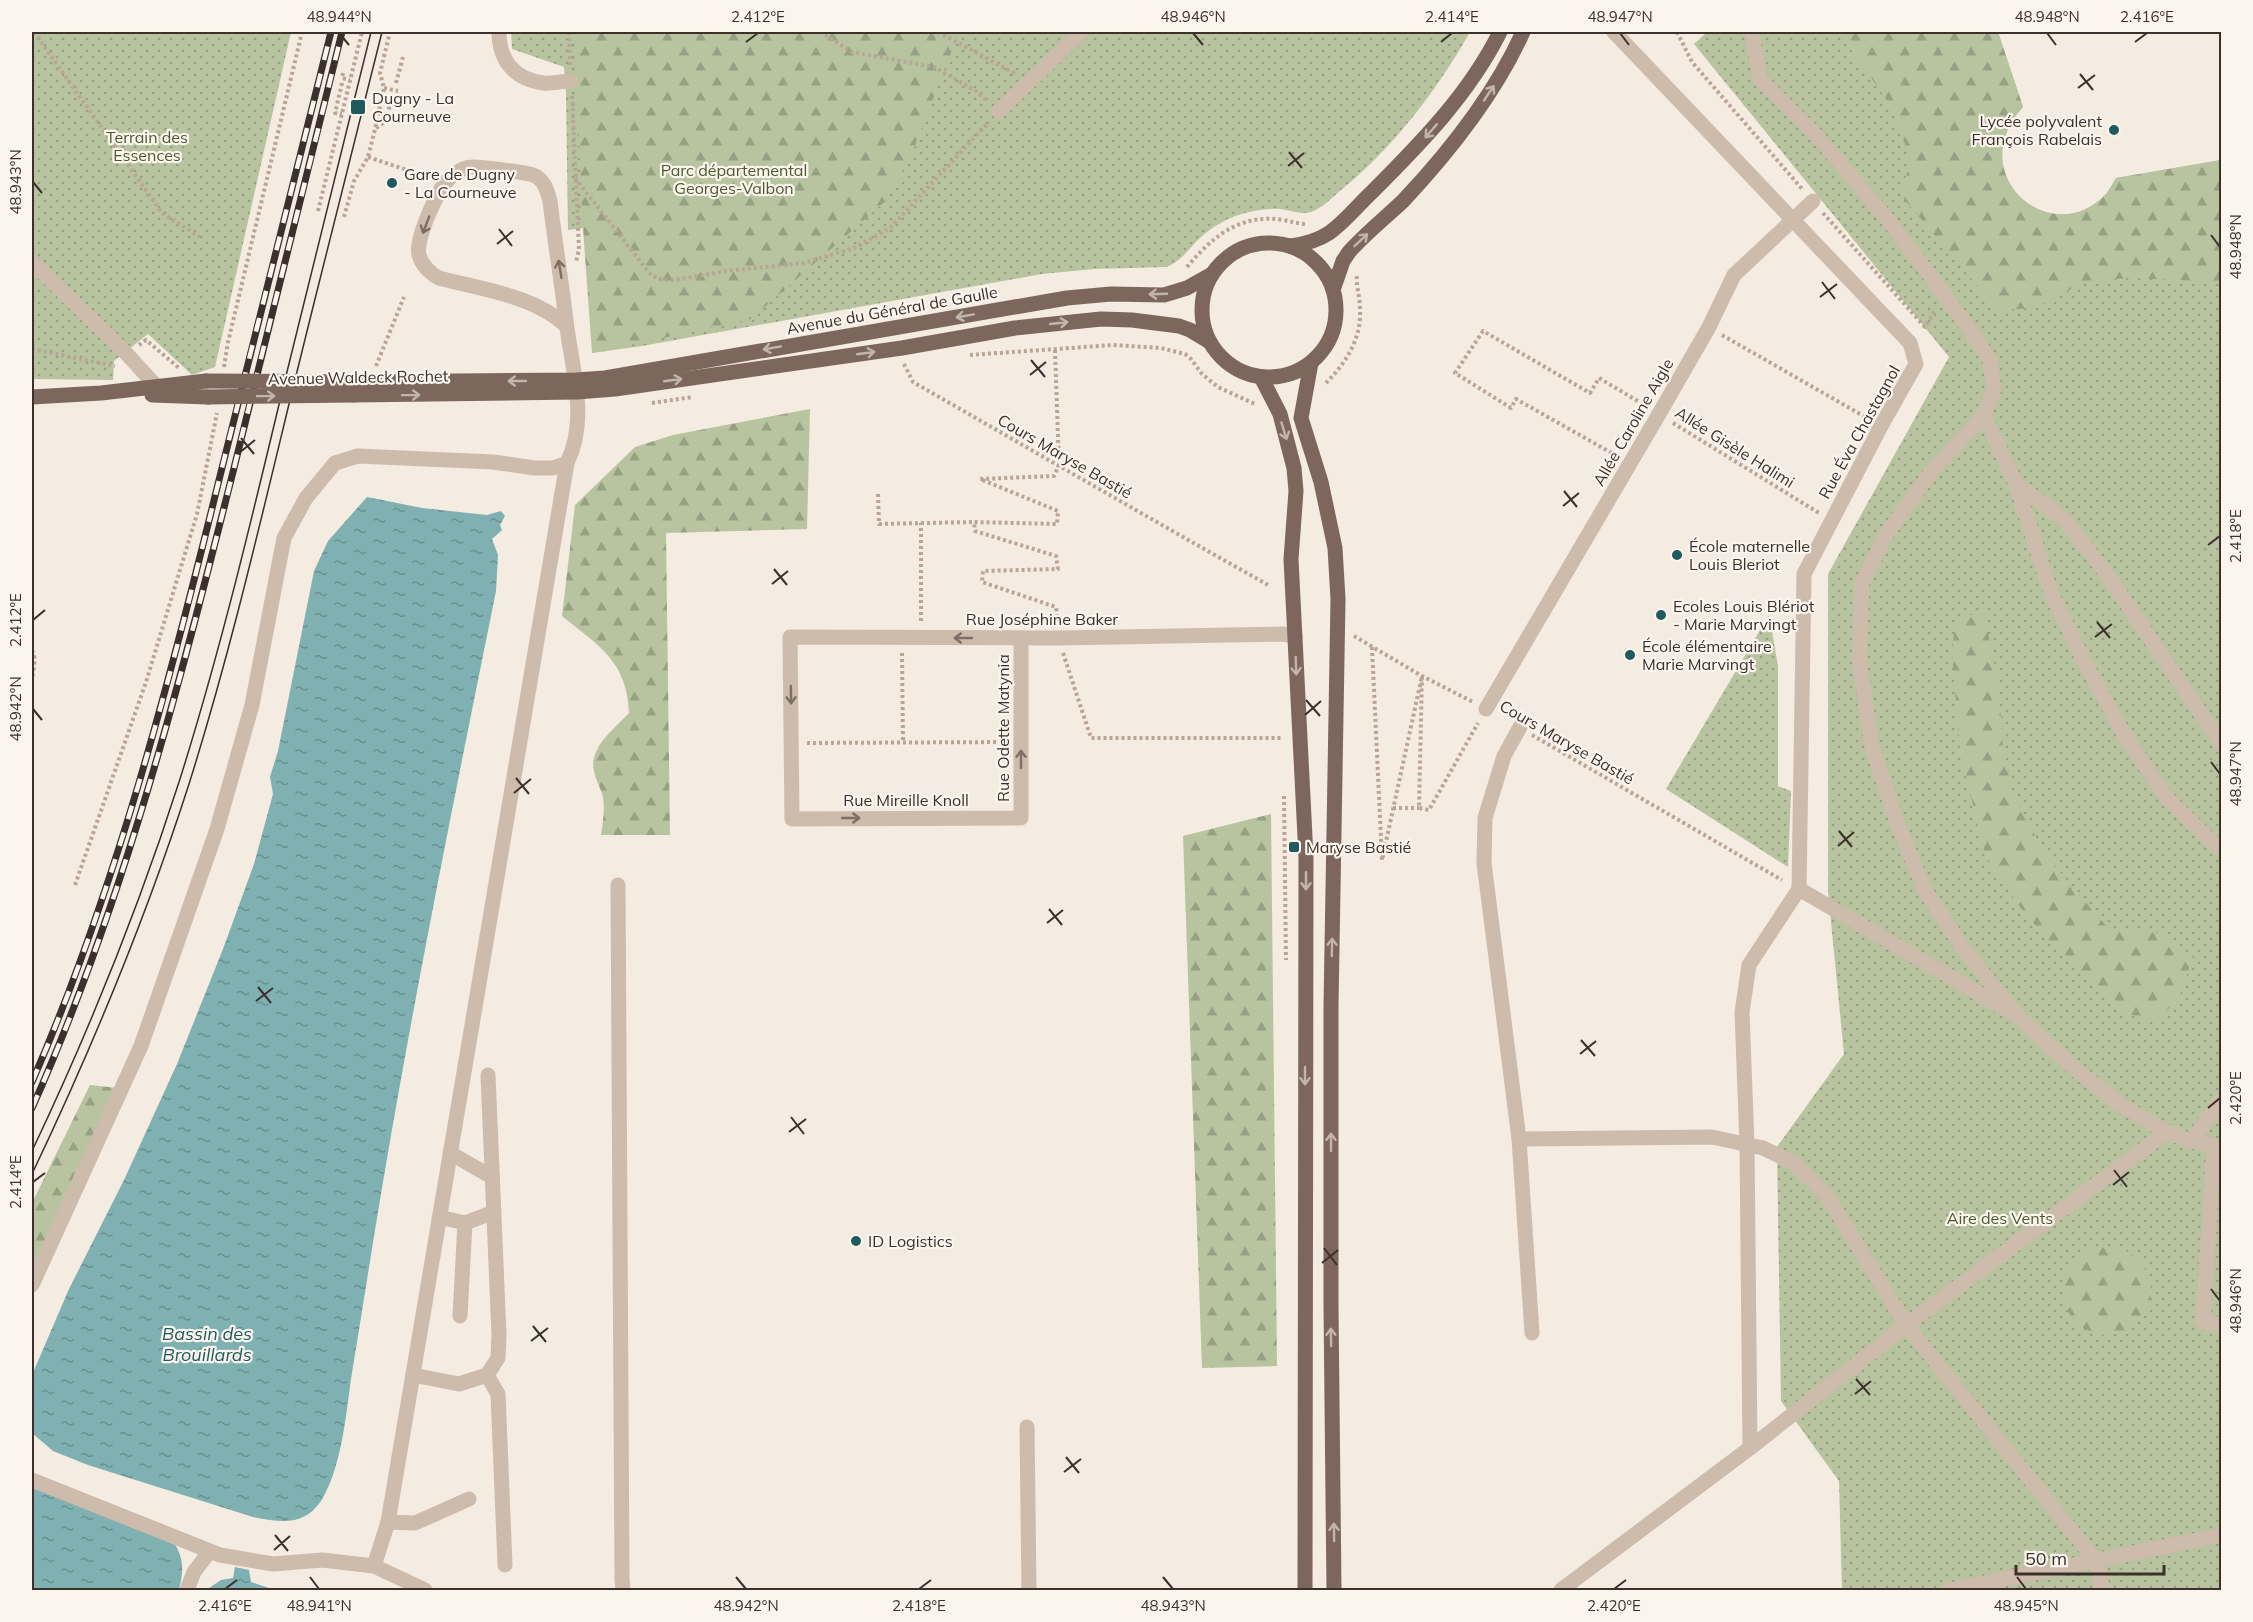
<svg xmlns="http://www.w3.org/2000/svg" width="2253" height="1622" font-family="Mulish,sans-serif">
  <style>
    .green { fill: url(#green-dots) }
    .forest { fill: url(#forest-firs) }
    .water { fill: url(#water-ripples) }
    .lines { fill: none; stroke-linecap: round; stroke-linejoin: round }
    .path { stroke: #b9a596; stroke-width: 4; stroke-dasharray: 3 3; stroke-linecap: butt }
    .minor { stroke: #cdbbac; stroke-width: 15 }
    .major { stroke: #7d675c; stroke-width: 15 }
    .tram { stroke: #3b302b; stroke-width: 1.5 }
    .rail-casing { stroke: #3b302b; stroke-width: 7 }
    .rail { stroke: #fbf5ee; stroke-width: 4.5; stroke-dasharray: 14; stroke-linecap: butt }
    .major-bridge { stroke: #7d675c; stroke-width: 15 }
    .oneway { stroke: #c2b5ac }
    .oneway2 { stroke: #7d6f65 }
    .ticks { fill: none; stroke: #3b302b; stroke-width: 2 }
    .poi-dot { fill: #1f5a5e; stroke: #fbf5ee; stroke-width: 2 }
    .labels { text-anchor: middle; stroke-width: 4.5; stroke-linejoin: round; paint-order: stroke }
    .poi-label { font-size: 16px; fill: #3b302b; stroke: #fbf5ee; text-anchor: start }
    .park-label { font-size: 16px; fill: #4a5a2e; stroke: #fbf5ee }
    .street-label { font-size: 16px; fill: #3b302b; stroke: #fbf5ee }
    .water-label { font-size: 18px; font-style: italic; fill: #1f5a5e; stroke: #fbf5ee }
    .neatline { fill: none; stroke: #3b302b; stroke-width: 2 }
    .ticks-label { font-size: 15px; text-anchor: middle; fill: #3b302b }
  </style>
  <defs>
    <pattern id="green-dots" width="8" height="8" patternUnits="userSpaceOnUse" patternTransform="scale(1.5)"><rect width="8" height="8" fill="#b8c4a0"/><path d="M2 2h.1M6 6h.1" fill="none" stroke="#97a083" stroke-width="1.8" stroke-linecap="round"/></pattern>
    <pattern id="forest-firs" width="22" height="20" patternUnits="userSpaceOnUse" patternTransform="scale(1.5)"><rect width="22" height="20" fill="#b8c4a0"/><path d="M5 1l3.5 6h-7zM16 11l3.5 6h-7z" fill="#97a083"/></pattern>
    <pattern id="water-ripples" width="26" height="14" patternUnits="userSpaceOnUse" patternTransform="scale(1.5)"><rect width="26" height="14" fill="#7fb0b2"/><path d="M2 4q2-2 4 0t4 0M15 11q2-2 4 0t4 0" fill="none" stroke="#699091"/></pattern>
  </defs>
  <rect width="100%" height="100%" fill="#f4ebe1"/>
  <g class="green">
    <path d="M32 32H291L215 367 192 375 148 334 114 361 113 380 32 379Z"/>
    <path d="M511 32H1470C1437 90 1394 147 1341 190 1332 198 1322 208 1311 212 1301 215 1290 210 1280 209 1262 208 1242 212 1226 220 1217 225 1207 231 1200 238 1188 249 1181 262 1166 267L1094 269 1042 274 642 346 592 353V227L568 230 566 93 564 67 512 49Z"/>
    <path d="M1707 32H1998L2023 107C1961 175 2052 252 2106 194 2110 189 2113 183 2116 178L2221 160V1590H1842L1839 1481 1781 1401 1777 1147 1844 1054 1828 891V574L1949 357 1694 44Z"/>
    <path d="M1769 615 1778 666V786L1791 791 1788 867 1666 789Z"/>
  </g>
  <g class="forest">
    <path d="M574 32H959L912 153 888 199 751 319 592 353 583 228Z"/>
    <path d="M1838 32H1998L2023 107C1961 174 2052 252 2106 194 2110 189 2113 183 2116 178L2221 160V282L2131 278 2087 281 2034 308 1997 310 1900 194 1911 162 1893 108Z"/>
    <path d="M810 409 807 529 666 533 670 835H601C603 822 605 810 603 797 599 782 588 769 596 752 602 737 618 725 629 713 627 661 599 646 562 616L575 505 635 447 673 435Z"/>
    <path d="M1984 614 1999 686 2003 752 2014 796 2046 856 2109 929 2163 933 2193 957 2179 998 2156 1022 2123 1012 2054 948 2016 902 1985 855 1960 750 1952 653 1955 622 1968 615Z"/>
    <path d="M1271 814 1277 1366 1202 1368 1183 836Z"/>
    <path d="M90 1085 117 1088 32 1267V1203Z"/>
    <circle cx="2107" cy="1291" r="44"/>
  </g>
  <g class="water">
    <path d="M367 497 422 508 487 515 501 511 505 516 500 525 502 530 492 539 498 555 496 591C453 804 410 1016 375 1230 367 1280 359 1330 351 1379 346 1416 341 1469 321 1501 303 1527 281 1522 253 1517L88 1465 53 1451 32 1433V1375L69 1289 124 1180 177 1064 223 949 254 864 273 794 270 777 278 751 314 571 328 541Z"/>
    <path d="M32 1487 172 1539C184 1558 184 1569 179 1590H32Z"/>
    <path d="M235 1567 249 1570 251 1582 275 1590H206L221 1580 233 1578Z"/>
  </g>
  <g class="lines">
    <g class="path">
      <path d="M34 32 162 213 200 237"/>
      <path d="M569 32 570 65"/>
      <path d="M820 32 852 52 934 67 976 91 988 102"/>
      <path d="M938 32 1016 74"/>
      <path d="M1677 32 1692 62 1803 190"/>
      <path d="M343 73 342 78 350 80"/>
      <path d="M342 83 335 113 342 114"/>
      <path d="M396 83 403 57"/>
      <path d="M384 88 398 91"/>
      <path d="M572 96 579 249 576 262"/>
      <path d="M376 128 386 121 392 96"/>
      <path d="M368 157 410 171"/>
      <path d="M575 178 651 275 662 280H675L726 271 804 263 854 248 890 228 989 122"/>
      <path d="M318 211 362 32"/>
      <path d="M1823 213 1925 327 1935 310"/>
      <path d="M344 217 354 181 368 157 375 129 384 88 380 73 390 32"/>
      <path d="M1187 267C1212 237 1240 213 1283 220 1291 221 1297 224 1306 224"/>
      <path d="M1722 335 1867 418"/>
      <path d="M139 345 146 340 179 368"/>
      <path d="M32 349 115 366"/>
      <path d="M1055 350 1059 465 1054 476 980 479 1058 511 1057 524 974 522 975 531 1056 556 1058 569 983 571 982 582 1056 607 1058 622"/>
      <path d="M970 355 1113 345 1161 348 1185 354 1191 359 1202 374 1218 387 1255 404"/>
      <path d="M904 364 913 382C1032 450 1150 519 1270 586"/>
      <path d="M376 366 404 297"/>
      <path d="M224 367 228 342 302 32"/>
      <path d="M1326 383C1346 363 1362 338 1360 308 1360 297 1356 286 1357 275"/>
      <path d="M652 403 692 397"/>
      <path d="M1673 423 1819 513"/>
      <path d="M1617 456 1516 399 1511 408 1455 373 1483 331 1590 393 1599 378 1646 406"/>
      <path d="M878 494 879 524 974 522"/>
      <path d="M921 621V523"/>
      <path d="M1354 636 1422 676 1473 702"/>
      <path d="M1372 647 1382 860 1422 676 1419 808 1429 810 1478 723"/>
      <path d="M32 650 35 659 32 680"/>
      <path d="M902 653 903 742"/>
      <path d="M1063 653 1091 738H1283"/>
      <path d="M1532 735 1782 880"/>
      <path d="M807 743 1006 742"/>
      <path d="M1284 796 1286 960"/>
      <path d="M1393 808H1419"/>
      <path d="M75 885 146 682 197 514 217 413"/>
    </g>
    <g class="minor">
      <path d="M499 32C499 60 514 79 543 83 552 84 562 81 571 81"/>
      <path d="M1614 32 1910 343 1916 364 1881 426 1804 574 1799 889"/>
      <path d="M1751 32 1761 80 1817 136 1890 222 1963 320 1990 360 1994 389 1984 415 1931 472 1886 535 1862 583 1859 659 1872 747 1897 822 1924 889 1963 948 2016 1015 2075 1069 2122 1106 2167 1132 2191 1141 2222 1147"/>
      <path d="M999 111 1081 32"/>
      <path d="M32 262 125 352 157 387"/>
      <path d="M1984 415 2016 484 2051 593 2085 663 2126 738 2167 798 2212 842 2222 848"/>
      <path d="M2016 484 2064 519 2106 573 2222 745"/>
      <path d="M1021 638V818L792 819 790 637 1060 638 1282 634 1295 636"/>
      <path d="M1486 709 1659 414 1709 327 1734 275 1813 201"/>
      <path d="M1520 727 1504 756 1485 818 1484 863 1519 1139 1532 1333"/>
      <path d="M618 885 622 1579 623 1590"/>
      <path d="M1799 889 2009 1011"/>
      <path d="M1519 1139 1712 1137 1763 1148 1794 1163 1826 1194 1906 1325 2097 1562 2103 1590"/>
      <path d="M2191 1141 2222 1100"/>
      <path d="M2214 1146 2203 1322 2222 1325"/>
      <path d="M450 1153 492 1177"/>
      <path d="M439 1217 465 1223 494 1212"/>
      <path d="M32 1285 141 1046 217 829 252 705 284 538 306 498 335 463 358 456 493 462 535 468H553L567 463C588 421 573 372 567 328 562 285 555 243 550 201 547 190 544 179 533 175 524 172 482 167 473 167 466 167 457 171 452 176 439 185 415 239 419 255 422 266 430 273 439 278 480 289 537 296 567 327"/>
      <path d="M460 1316 465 1223"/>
      <path d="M413 1375 459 1384 487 1375 498 1358 499 1335 488 1075"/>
      <path d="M487 1375 498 1394 505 1565"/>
      <path d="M1027 1427 1029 1590"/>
      <path d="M1750 1448 1747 1144 1742 1012 1749 965 1799 889"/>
      <path d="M32 1480 220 1555 273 1564 322 1560 374 1566 425 1590"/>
      <path d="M388 1522 415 1523 469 1499"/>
      <path d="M374 1566 388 1522 567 463"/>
      <path d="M187 1590 194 1572 210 1551"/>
      <path d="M1561 1590 1750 1448 1906 1325 2167 1132"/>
      <path d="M1950 1590 2222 1535"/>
    </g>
    <g class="major">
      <circle cx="1269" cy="310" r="67"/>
      <path d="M1291 246C1305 244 1317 241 1329 233 1345 222 1358 205 1372 192 1421 143 1469 94 1500 32"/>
      <path d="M1333 290 1343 261 1349 252C1365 234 1385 218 1403 201 1450 151 1495 94 1523 32"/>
      <path d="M1311 363 1301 418 1321 482 1335 548 1338 599 1331 1006V1306L1334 1590"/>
      <path d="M1261 377 1280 414 1294 468 1296 491 1291 559 1306 857 1305 1590"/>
      <path d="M349 382 576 380 605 378 1067 298 1111 294 1164 295 1187 288 1212 274"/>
      <path d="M152 395 208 397"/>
      <path d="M353 395 577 392 615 389 902 348 1015 328 1101 319 1132 320 1179 326 1190 330 1210 342"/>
      <path d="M32 397 101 393 206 381"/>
    </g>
    <g class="tram">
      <path d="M32 1151C89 1031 139 907 180 779 220 652 251 522 282 392 311 272 341 152 371 32"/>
      <path d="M32 1174C92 1048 146 918 189 784 229 657 259 528 290 400 320 277 352 154 382 32"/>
    </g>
    <g class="rail-casing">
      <g id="rail">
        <path d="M32 1082C116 889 169 684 219 480 256 330 294 181 331 32"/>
        <path d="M32 1108C124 902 180 683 235 464 270 320 307 176 342 32"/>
      </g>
    </g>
    <use href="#rail" class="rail"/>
    <g class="major-bridge">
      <path d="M206 381 349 382"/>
      <path d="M208 397 353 395"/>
    </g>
  </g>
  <defs><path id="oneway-shaft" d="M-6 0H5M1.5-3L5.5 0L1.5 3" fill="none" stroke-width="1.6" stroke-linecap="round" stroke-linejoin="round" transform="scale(1.5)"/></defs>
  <g class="oneway">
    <use href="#oneway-shaft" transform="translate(1489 93) rotate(-56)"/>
    <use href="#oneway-shaft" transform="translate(1431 131) rotate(131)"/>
    <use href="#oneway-shaft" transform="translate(1361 240) rotate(-43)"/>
    <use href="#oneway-shaft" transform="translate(1158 294) rotate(178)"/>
    <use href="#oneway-shaft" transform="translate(965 316) rotate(170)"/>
    <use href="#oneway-shaft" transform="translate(1059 323) rotate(-6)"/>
    <use href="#oneway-shaft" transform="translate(772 348) rotate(170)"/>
    <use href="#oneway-shaft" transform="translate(866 353) rotate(-8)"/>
    <use href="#oneway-shaft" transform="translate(673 380) rotate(-8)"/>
    <use href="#oneway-shaft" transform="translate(517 381) rotate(180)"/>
    <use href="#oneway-shaft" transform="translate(411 395) rotate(-1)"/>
    <use href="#oneway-shaft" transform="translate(266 396) rotate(-1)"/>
    <use href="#oneway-shaft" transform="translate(1284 431) rotate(73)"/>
    <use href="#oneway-shaft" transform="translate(1296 666) rotate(88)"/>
    <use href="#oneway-shaft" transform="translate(1306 881) rotate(90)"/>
    <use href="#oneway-shaft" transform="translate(1332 947) rotate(-89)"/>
    <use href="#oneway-shaft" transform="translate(1305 1076) rotate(90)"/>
    <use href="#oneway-shaft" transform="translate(1331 1142) rotate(-90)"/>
    <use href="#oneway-shaft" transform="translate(1331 1337) rotate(-91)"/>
    <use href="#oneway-shaft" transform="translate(1334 1532) rotate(-91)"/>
  </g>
  <g class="oneway2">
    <use href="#oneway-shaft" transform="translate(426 225) rotate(111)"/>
    <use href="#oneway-shaft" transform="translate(560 269) rotate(-99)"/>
    <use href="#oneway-shaft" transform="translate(963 638) rotate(-180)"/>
    <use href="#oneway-shaft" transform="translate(791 695) rotate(89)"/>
    <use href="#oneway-shaft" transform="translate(1021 759) rotate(-90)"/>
    <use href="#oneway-shaft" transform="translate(851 818)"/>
  </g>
  <path class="ticks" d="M339 33 349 45M1193 33 1203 45M1620 33 1629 45M2047 33 2056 45M746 42 758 33M1441 42 1452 33M2135 42 2147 33M2080 74 2093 90M2078 88 2095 75M1289 152 1302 168M1288 166 1304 153M33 182 42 193M499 229 512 246M2211 235 2220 247M497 244 513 231M1822 282 1835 299M1820 297 1837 284M1031 360 1045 377M1030 375 1046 362M241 438 254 454M239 453 255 440M1564 491 1577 507M1563 506 1579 493M2208 545 2220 536M774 569 787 585M772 584 788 571M33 620 45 610M2097 622 2110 638M2095 637 2112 624M1306 700 1320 716M33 709 42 720M1305 715 1321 701M2211 762 2220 774M516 778 529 794M514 793 531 779M1839 831 1852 847M1838 846 1854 832M1049 909 1062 925M1047 923 1063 910M258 987 271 1003M256 1001 273 988M1581 1040 1595 1056M1580 1054 1596 1041M2208 1108 2220 1098M791 1117 804 1134M789 1132 806 1119M2114 1170 2127 1187M33 1182 45 1173M2113 1185 2129 1172M1324 1248 1337 1265M1322 1263 1338 1250M2211 1289 2220 1301M533 1326 546 1342M531 1341 548 1328M1856 1379 1870 1395M1855 1394 1871 1381M1066 1457 1079 1473M1064 1472 1081 1459M275 1535 288 1551M274 1550 290 1536M310 1577 319 1589M736 1577 746 1589M1163 1577 1173 1589M2017 1577 2026 1589M225 1589 237 1580M919 1589 931 1580M1614 1589 1626 1580"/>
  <g class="poi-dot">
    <rect x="350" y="99" width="16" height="16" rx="3"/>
    <circle cx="2114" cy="130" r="6"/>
    <circle cx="392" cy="183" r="6"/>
    <circle cx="1677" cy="555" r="6"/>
    <circle cx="1661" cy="615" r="6"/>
    <circle cx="1630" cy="655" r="6"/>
    <rect x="1288" y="841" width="12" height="12" rx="3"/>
    <circle cx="856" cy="1241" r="6"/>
  </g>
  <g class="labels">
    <g class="poi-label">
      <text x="372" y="104">Dugny - La<tspan x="372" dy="18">Courneuve</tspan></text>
      <text x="2102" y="127" text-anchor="end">Lycée polyvalent<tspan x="2102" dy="18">François Rabelais</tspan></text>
      <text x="404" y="180">Gare de Dugny<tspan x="404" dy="18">- La Courneuve</tspan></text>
      <text x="1689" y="552">École maternelle<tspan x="1689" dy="18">Louis Bleriot</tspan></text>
      <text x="1673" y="612">Ecoles Louis Blériot<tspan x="1673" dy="18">- Marie Marvingt</tspan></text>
      <text x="1642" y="652">École élémentaire<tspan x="1642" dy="18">Marie Marvingt</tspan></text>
      <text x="1306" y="853">Maryse Bastié</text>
      <text x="868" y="1247">ID Logistics</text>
    </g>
    <g class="park-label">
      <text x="147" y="143">Terrain des<tspan x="147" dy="18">Essences</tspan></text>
      <text x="734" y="176">Parc départemental<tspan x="734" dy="18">Georges-Valbon</tspan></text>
      <text x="2000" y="1224">Aire des Vents</text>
    </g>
    <g class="street-label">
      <text transform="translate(892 310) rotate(-10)" y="6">Avenue du Général de Gaulle</text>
      <text transform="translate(358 377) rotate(-1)" y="6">Avenue Waldeck Rochet</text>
      <text transform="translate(1633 422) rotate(-60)" y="6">Allée Caroline Aigle</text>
      <text transform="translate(1859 432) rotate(-61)" y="6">Rue Éva Chastagnol</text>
      <text transform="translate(1735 447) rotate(32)" y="6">Allée Gisèle Halimi</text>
      <text transform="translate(1065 456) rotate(30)" y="6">Cours Maryse Bastié</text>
      <text x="1042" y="625">Rue Joséphine Baker</text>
      <text transform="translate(1003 728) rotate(-90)" y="6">Rue Odette Matynia</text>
      <text transform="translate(1567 742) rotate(30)" y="6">Cours Maryse Bastié</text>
      <text x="906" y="806">Rue Mireille Knoll</text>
    </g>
    <g class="water-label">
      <text x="207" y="1340">Bassin des<tspan x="207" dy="21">Brouillards</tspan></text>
    </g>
  </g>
  <rect width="2253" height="1622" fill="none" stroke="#fbf5ee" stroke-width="66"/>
  <path d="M2016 1565v9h148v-9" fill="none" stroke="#3b302b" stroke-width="3"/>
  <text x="2025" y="1565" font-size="18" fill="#3b302b" stroke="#fbf5ee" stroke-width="4.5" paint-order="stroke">50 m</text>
  <rect x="33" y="33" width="2187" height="1556" class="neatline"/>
  <g class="ticks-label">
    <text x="339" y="22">48.944°N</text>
    <text x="758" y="22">2.412°E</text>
    <text x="1193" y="22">48.946°N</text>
    <text x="1452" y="22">2.414°E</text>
    <text x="1620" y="22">48.947°N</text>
    <text x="2047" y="22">48.948°N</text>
    <text x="2147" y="22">2.416°E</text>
    <text transform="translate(16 182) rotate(-90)" y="5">48.943°N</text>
    <text transform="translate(2236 247) rotate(-90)" y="5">48.948°N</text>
    <text transform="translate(2236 536) rotate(-90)" y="5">2.418°E</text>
    <text transform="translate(16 620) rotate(-90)" y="5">2.412°E</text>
    <text transform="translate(16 709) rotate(-90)" y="5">48.942°N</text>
    <text transform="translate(2236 774) rotate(-90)" y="5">48.947°N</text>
    <text transform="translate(2236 1098) rotate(-90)" y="5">2.420°E</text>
    <text transform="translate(16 1182) rotate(-90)" y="5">2.414°E</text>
    <text transform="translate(2236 1301) rotate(-90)" y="5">48.946°N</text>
    <text x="225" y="1611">2.416°E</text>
    <text x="319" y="1611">48.941°N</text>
    <text x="746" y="1611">48.942°N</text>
    <text x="919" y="1611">2.418°E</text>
    <text x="1173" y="1611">48.943°N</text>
    <text x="1614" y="1611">2.420°E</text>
    <text x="2026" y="1611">48.945°N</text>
  </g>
</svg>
